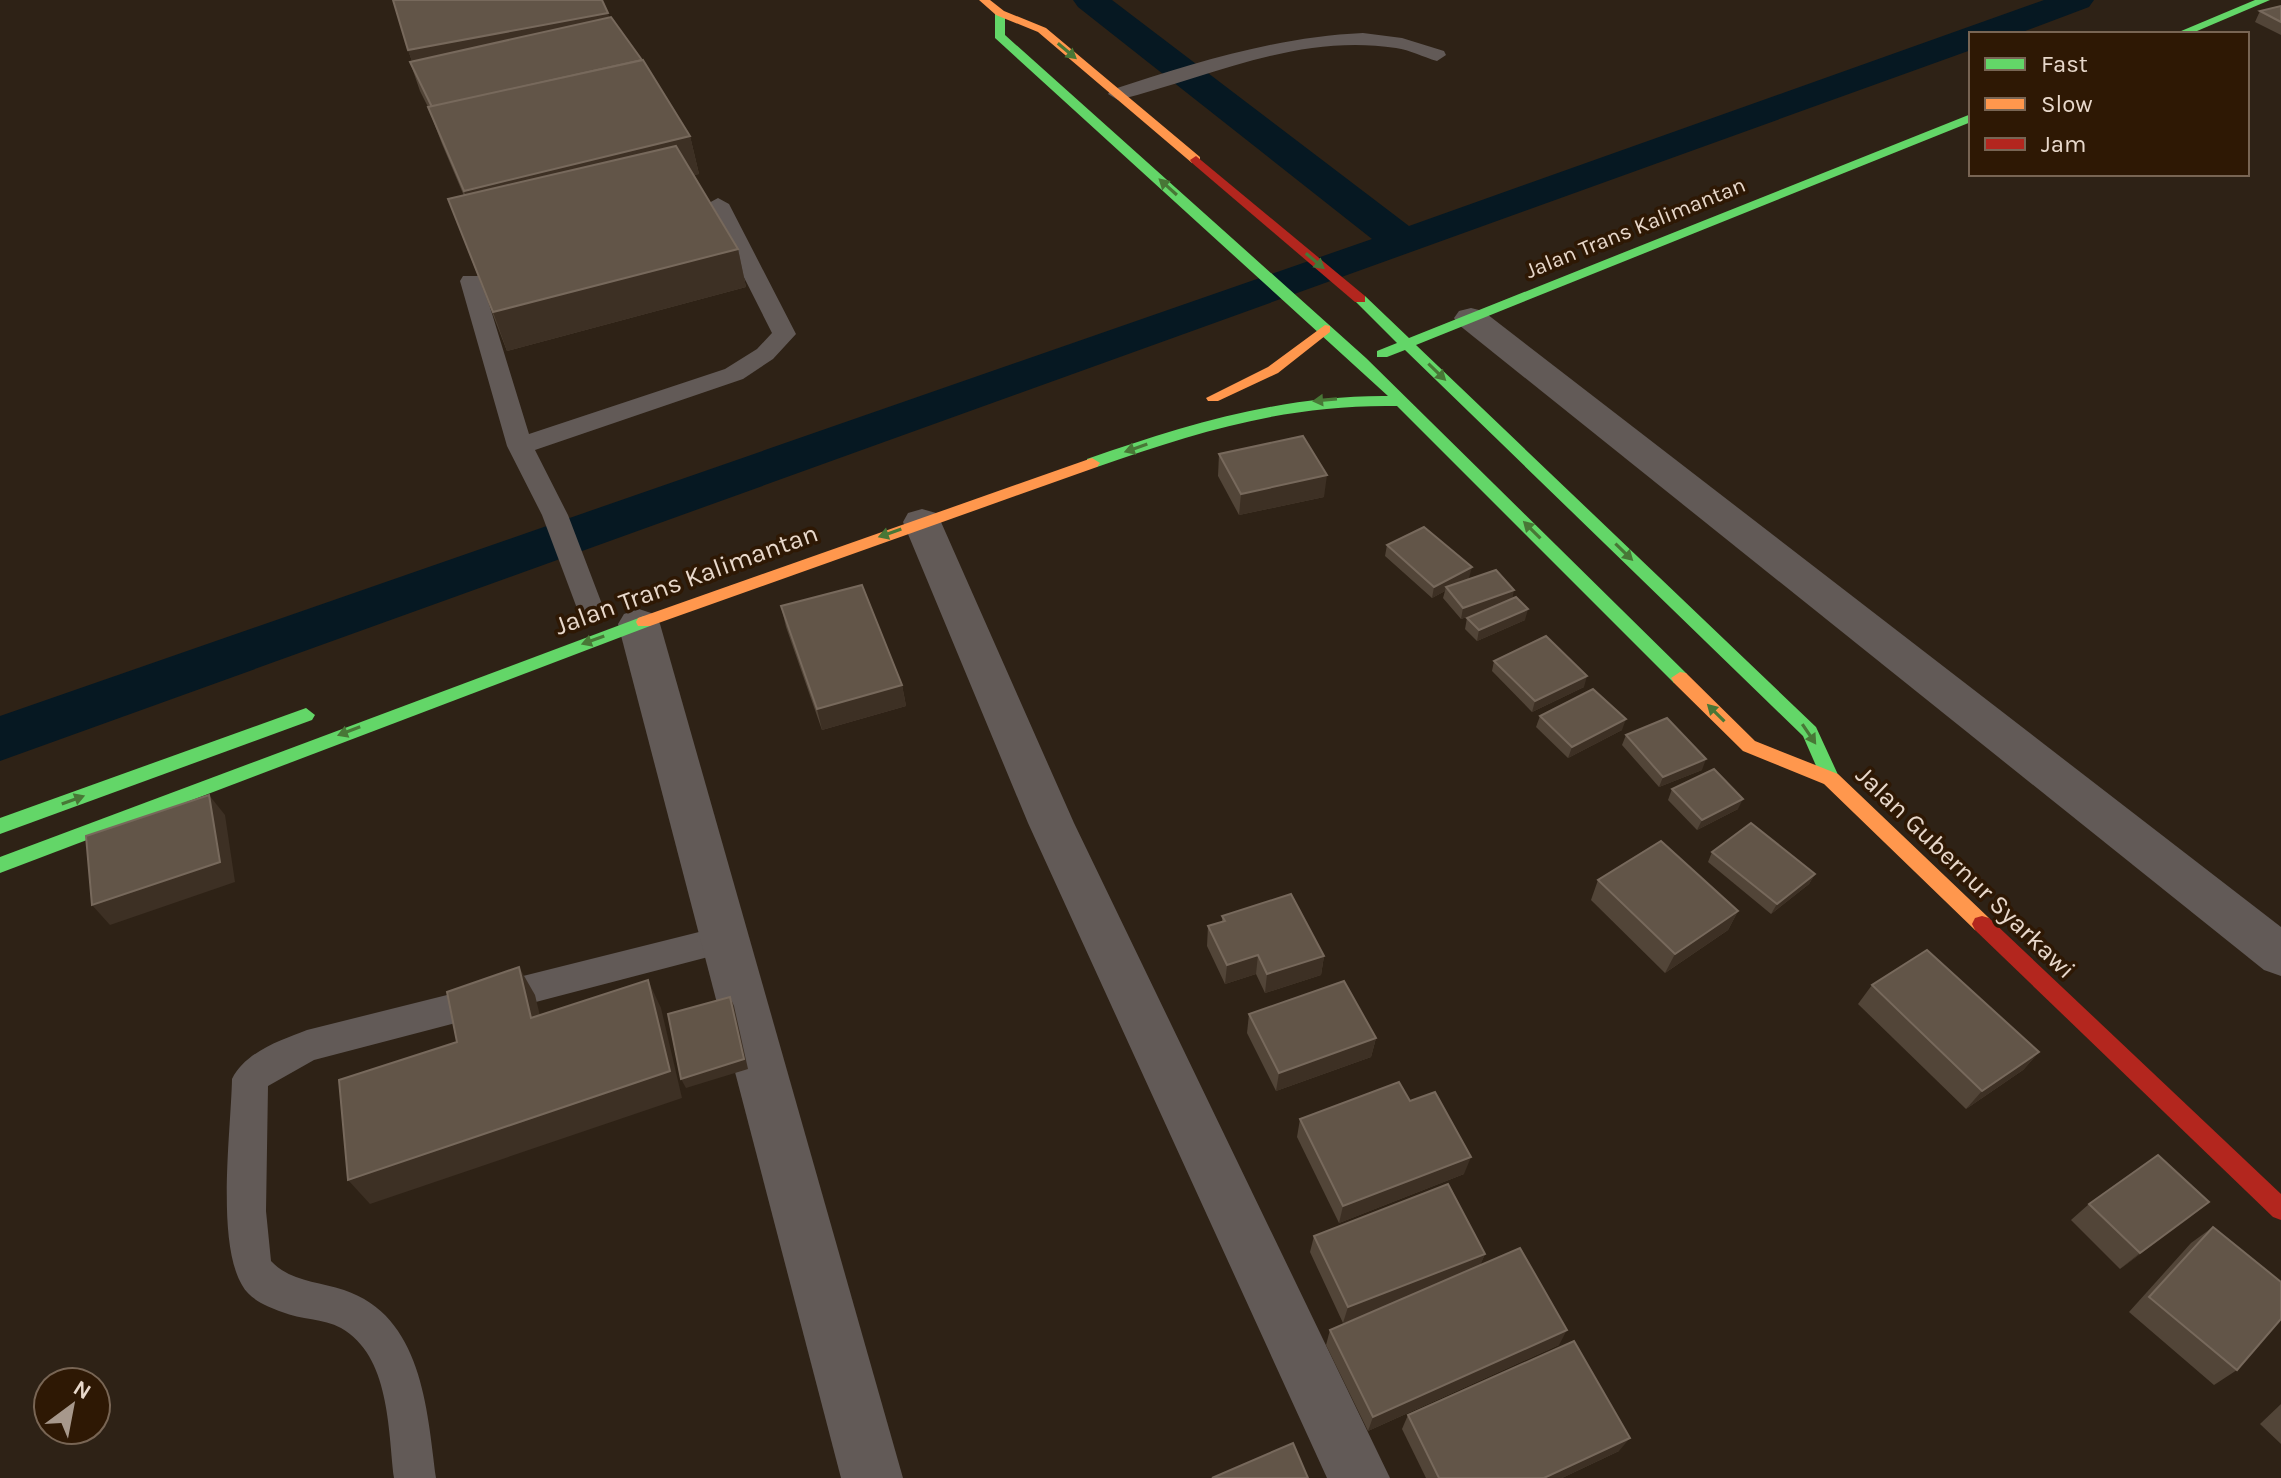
<svg xmlns="http://www.w3.org/2000/svg" width="2281" height="1478" font-family="Karla,sans-serif">
  <style>
    .lines { fill: none; stroke-linecap: round; stroke-linejoin: round }
    .canal { fill: #061822; fill-rule: evenodd }
    .lane { fill: #625a57; fill-rule: evenodd }
    .street { fill: #625a57; fill-rule: evenodd }
    .fast { fill: #63d668; fill-rule: evenodd }
    .slow { fill: #ff974d; fill-rule: evenodd }
    .jam { fill: #b3261e; fill-rule: evenodd }
    .wall { fill: #524538 }
    .shaded-wall { fill: #3d3024 }
    .building { fill: #625548; stroke: #77695c; stroke-width: 2 }
    .oneway { fill: #487736 }
    .labels { text-anchor: middle; stroke-width: 7; stroke-linejoin: round; paint-order: stroke }
    .far-street-label { font-size: 22px; fill: #e8d8cb; stroke: #2e1804 }
    .street-label { font-size: 26px; fill: #e8d8cb; stroke: #2e1804 }
  </style>
  <rect width="100%" height="100%" fill="#2e2216"/>
  <g class="lines">
    <path class="canal" d="M1073 0H1112L1409 226 2044 0H2094L2089 7 2017 34H1971V50L0 761V716L1372 239 1078 7Z"/>
    <g class="lane">
      <path d="M1363 33 1402 38 1444 51 1446 55 1437 61C1423 57 1410 50 1396 48 1298 33 1210 77 1118 100L1108 94 1111 90C1194 63 1275 37 1363 33Z"/>
      <path d="M718 198 729 204 796 334 773 359 743 379 535 450 568 515 605 612 601 619 591 622 581 619 542 515 507 446 460 281 463 276H479L482 281 529 434 725 369 757 349 772 333 707 204Z"/>
      <path d="M723 926 735 930 740 940 735 950 314 1060 268 1086 266 1211 271 1261C291 1282 317 1281 344 1290 422 1316 427 1408 436 1478H394C388 1429 390 1356 341 1328 323 1318 301 1320 282 1312 267 1306 250 1300 242 1285 216 1241 231 1131 232 1079 245 1052 281 1040 307 1030Z"/>
    </g>
    <g class="street">
      <path d="M1471 308 1483 311 2281 927V976L2264 970 1459 325 1454 318 1459 311Z"/>
      <path d="M922 509 936 513 941 522 1074 823 1390 1478H1327L1028 823 903 522 908 513Z"/>
      <path d="M639 609 654 614 660 624 903 1478H841L618 624 624 614Z"/>
    </g>
    <g class="fast">
      <path d="M2255 0H2270L2190 34H2174Z"/>
      <path d="M1000 10 1005 13V35L1366 358 1686 673 1689 678 1686 683H1674L1397 406C1289 404 1199 431 1097 467H1087V459C1185 425 1282 395 1388 396L995 38V13Z"/>
      <path d="M1971 114V122L1416 345 1816 727 1840 779 1838 784H1824L1803 736 1405 350 1387 357H1377V351L1397 343 1353 299 1355 296H1365L1409 338Z"/>
      <path d="M644 616 650 618 652 622 650 626 0 873V857Z"/>
      <path d="M306 708 315 715 312 720 0 834V818Z"/>
    </g>
    <g class="slow">
      <path d="M979 0H990L1004 11 1046 28 1200 157V163H1192L1038 32 996 15Z"/>
      <path d="M1325 325 1330 326V332L1278 373 1218 401H1208L1206 398 1268 367Z"/>
      <path d="M1092 458 1100 463 1097 467 650 626H638L636 622 638 618Z"/>
      <path d="M1680 672 1686 673 1755 741 1838 774 1989 918 1992 924 1989 930 1982 932 1975 930 1824 784 1743 751 1674 683 1671 678Z"/>
    </g>
    <g class="jam">
      <path d="M1196 156 1365 296V302H1355L1192 163 1190 160Z"/>
      <path d="M1982 916 1989 918 2281 1194V1220L2273 1217 1975 930 1972 924 1975 918Z"/>
    </g>
  </g>
  <g class="wall">
    <path d="M2281 6V35L2255 22 2260 11Z"/>
    <path d="M609 17 690 136 699 174 694 175 738 249 746 287 507 351 448 199 464 196 442 144 428 107 420 91 410 62 412 61 408 50Z"/>
    <path d="M1219 454 1324 497 1239 515 1218 476Z"/>
    <path d="M1387 545 1469 578 1462 582 1512 599 1525 620 1477 641 1465 629 1467 618 1485 611 1461 619 1443 598 1445 591 1432 598 1385 556Z"/>
    <path d="M781 606 902 685 906 706 822 730 786 627Z"/>
    <path d="M1494 661 1584 687 1532 712 1492 671Z"/>
    <path d="M1540 716 1622 730 1568 758 1536 727Z"/>
    <path d="M1626 735 1702 770 1659 787 1622 745Z"/>
    <path d="M1672 789 1738 809 1697 830 1668 800Z"/>
    <path d="M1712 852 1815 874 1809 884 1771 914 1708 862Z"/>
    <path d="M1598 880 1738 911 1728 930 1665 973 1591 900Z"/>
    <path d="M1222 916 1324 956 1321 975 1265 993 1256 974 1225 984 1207 946 1208 926 1222 922Z"/>
    <path d="M1872 985 2039 1052 2023 1070 1966 1109 1858 1004Z"/>
    <path d="M1249 1014 1376 1038 1371 1057 1276 1091 1247 1033Z"/>
    <path d="M1410 1101 1464 1174 1339 1223 1297 1137 1300 1119Z"/>
    <path d="M2209 1202 2120 1269 2071 1220 2089 1204Z"/>
    <path d="M2213 1227 2237 1370 2214 1385 2129 1312 2191 1243Z"/>
    <path d="M1314 1236 1485 1254 1480 1265 1559 1345 1368 1431 1326 1345 1330 1330 1380 1308 1343 1323 1310 1252Z"/>
    <path d="M2281 1404V1444L2260 1424Z"/>
    <path d="M1408 1415 1619 1451 1562 1478H1426L1402 1429Z"/>
  </g>
  <g class="shaded-wall">
    <path d="M608 13 616 41 418 78 408 50Z"/>
    <path d="M690 136 699 174 478 228 464 191Z"/>
    <path d="M738 249 746 287 507 351 493 312Z"/>
    <path d="M1327 475 1324 497 1239 515 1241 494Z"/>
    <path d="M1472 567 1469 578 1447 590 1446 587 1445 591 1432 598 1434 587Z"/>
    <path d="M1514 590 1512 601 1461 619 1463 608Z"/>
    <path d="M1528 609 1525 620 1477 641 1479 630Z"/>
    <path d="M1587 676 1584 687 1532 712 1535 701Z"/>
    <path d="M902 685 906 706 822 730 817 709Z"/>
    <path d="M1626 719 1622 730 1568 758 1572 747Z"/>
    <path d="M1706 759 1702 770 1659 787 1663 777Z"/>
    <path d="M209 795 225 815 235 882 110 925 92 905Z"/>
    <path d="M1743 799 1738 809 1697 830 1702 820Z"/>
    <path d="M1815 874 1809 884 1771 914 1777 904Z"/>
    <path d="M1738 911 1728 930 1665 973 1675 954Z"/>
    <path d="M1258 955 1256 974 1225 984 1227 965Z"/>
    <path d="M1324 956 1321 975 1265 993 1267 974Z"/>
    <path d="M519 967 535 995 547 1045 531 1018Z"/>
    <path d="M648 980 661 1008 682 1098 370 1204 348 1180Z"/>
    <path d="M730 997 734 1006 748 1069 686 1088 681 1079Z"/>
    <path d="M1376 1038 1371 1057 1276 1091 1279 1073Z"/>
    <path d="M2039 1052 2023 1070 1966 1109 1982 1091Z"/>
    <path d="M1471 1157 1464 1174 1339 1223 1343 1206Z"/>
    <path d="M2209 1202 2188 1219 2120 1269 2140 1253Z"/>
    <path d="M1485 1254 1478 1270 1343 1323 1348 1307Z"/>
    <path d="M1567 1330 1559 1345 1368 1431 1373 1417Z"/>
    <path d="M1630 1438 1619 1451 1562 1478H1544Z"/>
  </g>
  <g class="building">
    <path d="M393 0H602L608 13 408 50Z"/>
    <path d="M2281 6V22L2260 11Z"/>
    <path d="M611 17 642 60 432 107 410 62Z"/>
    <path d="M643 60 690 136 464 191 428 107Z"/>
    <path d="M676 146 738 249 493 312 448 199Z"/>
    <path d="M1303 436 1327 475 1241 494 1219 454Z"/>
    <path d="M1424 527 1472 567 1434 587 1387 545Z"/>
    <path d="M1496 570 1514 590 1463 608 1446 587Z"/>
    <path d="M862 585 902 685 817 709 781 606Z"/>
    <path d="M1516 597 1528 609 1479 630 1467 618Z"/>
    <path d="M1546 636 1587 676 1535 701 1494 661Z"/>
    <path d="M1593 689 1626 719 1572 747 1540 716Z"/>
    <path d="M1667 718 1706 759 1663 777 1626 735Z"/>
    <path d="M1714 769 1743 799 1702 820 1672 789Z"/>
    <path d="M209 795 220 862 92 905 86 836Z"/>
    <path d="M1751 823 1815 874 1777 904 1712 852Z"/>
    <path d="M1661 841 1738 911 1675 954 1598 880Z"/>
    <path d="M1291 894 1324 956 1267 974 1258 955 1227 965 1208 926 1225 921 1222 916Z"/>
    <path d="M1927 950 2039 1052 1982 1091 1872 985Z"/>
    <path d="M519 967 531 1018 648 980 670 1071 348 1180 339 1080 457 1042 447 992Z"/>
    <path d="M1344 981 1376 1038 1279 1073 1249 1014Z"/>
    <path d="M730 997 744 1059 681 1079 668 1014Z"/>
    <path d="M1399 1082 1410 1101 1435 1092 1471 1157 1343 1206 1300 1119Z"/>
    <path d="M2158 1155 2209 1202 2140 1253 2089 1204Z"/>
    <path d="M1448 1184 1485 1254 1348 1307 1314 1236Z"/>
    <path d="M2213 1227 2281 1282V1319L2237 1370 2149 1297Z"/>
    <path d="M1520 1248 1567 1330 1373 1417 1330 1330Z"/>
    <path d="M1574 1341 1630 1438 1544 1478H1439L1408 1415Z"/>
    <path d="M1293 1443 1308 1478H1212Z"/>
  </g>
  <defs><path id="oneway-solid" d="M-6-.8H1V-3.2L6.5 0L1 3.2V.8H-6Z" transform="scale(2)"/></defs>
  <g class="oneway">
    <use href="#oneway-solid" transform="translate(1067 51) rotate(40)"/>
    <use href="#oneway-solid" transform="translate(1168 187) rotate(-138)"/>
    <use href="#oneway-solid" transform="translate(1315 261) rotate(40)"/>
    <use href="#oneway-solid" transform="translate(1437 372) rotate(44)"/>
    <use href="#oneway-solid" transform="translate(1325 400) rotate(175)"/>
    <use href="#oneway-solid" transform="translate(1136 448) rotate(161)"/>
    <use href="#oneway-solid" transform="translate(1532 530) rotate(-135)"/>
    <use href="#oneway-solid" transform="translate(890 533) rotate(161)"/>
    <use href="#oneway-solid" transform="translate(1624 552) rotate(44)"/>
    <use href="#oneway-solid" transform="translate(593 640) rotate(160)"/>
    <use href="#oneway-solid" transform="translate(1716 713) rotate(-135)"/>
    <use href="#oneway-solid" transform="translate(349 731) rotate(159)"/>
    <use href="#oneway-solid" transform="translate(1809 734) rotate(56)"/>
    <use href="#oneway-solid" transform="translate(73 800) rotate(-20)"/>
  </g>
  <g class="labels">
    <g class="far-street-label">
      <text transform="translate(1635 227) rotate(-22)" y="8">Jalan Trans Kalimantan</text>
    </g>
    <g class="street-label">
      <text transform="translate(686 579) rotate(-20)" y="9">Jalan Trans Kalimantan</text>
      <text transform="translate(1966 872) rotate(44)" y="9">Jalan Gubernur Syarkawi</text>
    </g>
  </g>
  <rect x="1969" y="32" width="280" height="144" fill="#2e1804" stroke="#786554" stroke-width="2"/>
  <rect x="1985" y="58" width="40" height="12" fill="#63d668" stroke="#786554" stroke-width="2"/>
  <text x="2041" y="72" font-size="24" fill="#e8d8cb">Fast</text>
  <rect x="1985" y="98" width="40" height="12" fill="#ff974d" stroke="#786554" stroke-width="2"/>
  <text x="2041" y="112" font-size="24" fill="#e8d8cb">Slow</text>
  <rect x="1985" y="138" width="40" height="12" fill="#b3261e" stroke="#786554" stroke-width="2"/>
  <text x="2041" y="152" font-size="24" fill="#e8d8cb">Jam</text>
  <g transform="translate(72 1406) rotate(32)"><circle r="38" fill="#2e1804" stroke="#786554" stroke-width="2"/>
  <path d="M0-6L14 30L0 20L-14 30Z" fill="#a7988c"/>
  <text y="-12" font-size="22" font-weight="bold" text-anchor="middle" fill="#e8d8cb">N</text>
  </g>
</svg>
